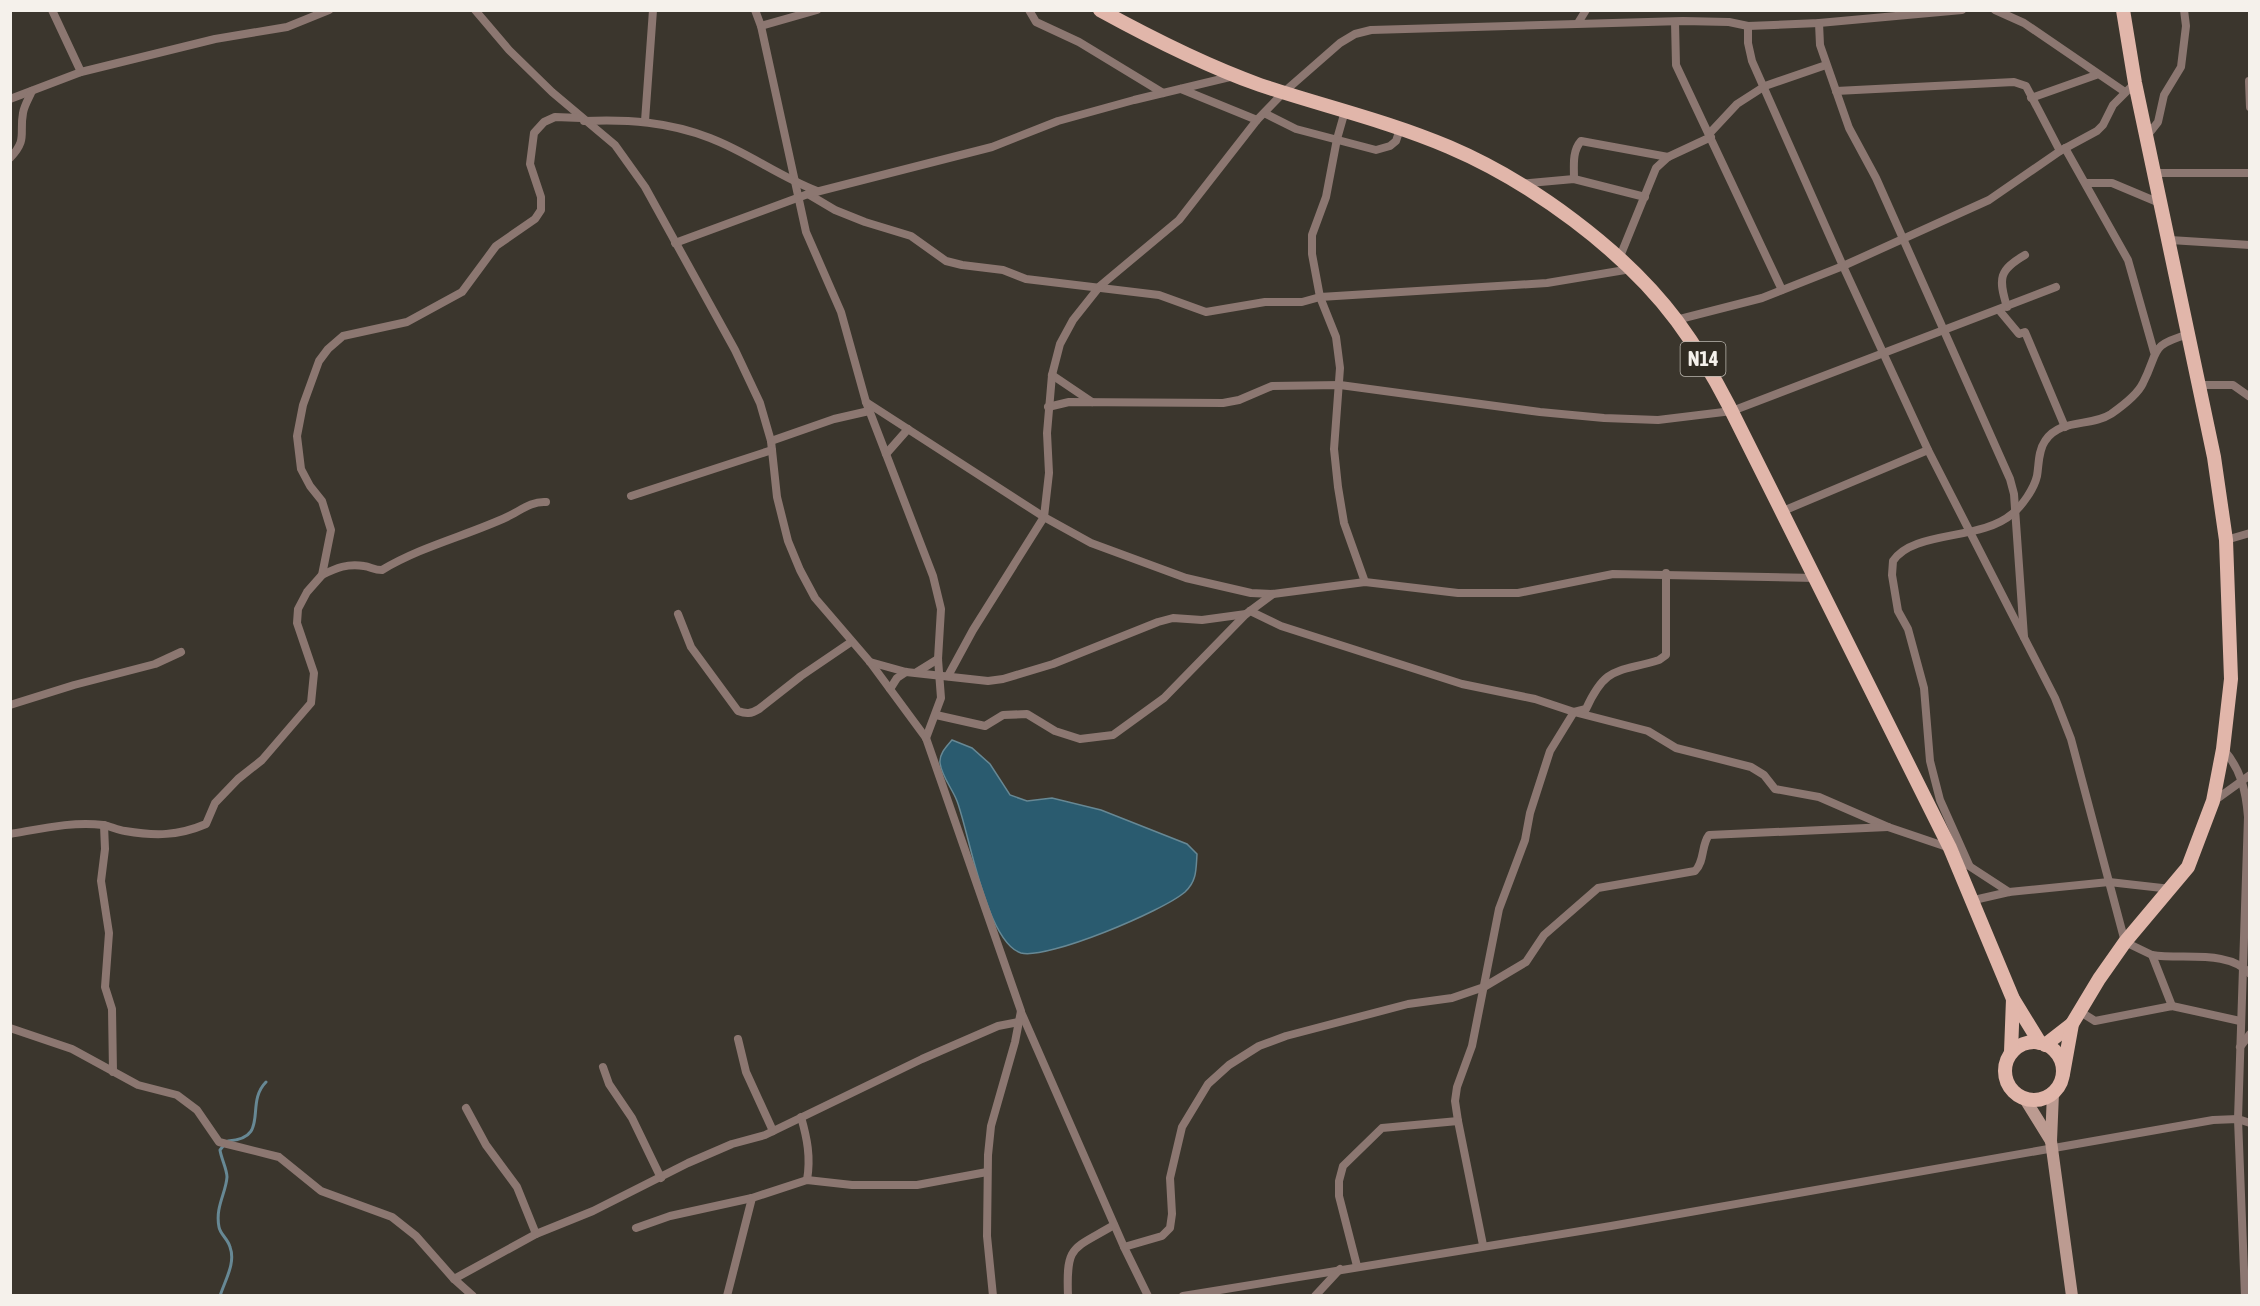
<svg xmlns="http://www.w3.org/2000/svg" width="2260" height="1306" font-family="'Asap Condensed',sans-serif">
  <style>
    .water { fill: #2a5b6f; stroke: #678894; stroke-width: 1.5 }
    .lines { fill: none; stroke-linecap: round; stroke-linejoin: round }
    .stream { stroke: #678894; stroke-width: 3 }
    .street { stroke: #8c7771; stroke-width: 8 }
    .secondary { stroke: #bc9b91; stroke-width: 12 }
    .primary { stroke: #e1b6aa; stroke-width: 14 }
    .labels { text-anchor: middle; stroke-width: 6; stroke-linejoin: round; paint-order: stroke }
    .shield { fill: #312c23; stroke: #bab6af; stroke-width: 1.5 }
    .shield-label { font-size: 20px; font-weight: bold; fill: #f5f1eb }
  </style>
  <rect width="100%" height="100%" fill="#3b362d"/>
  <path class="water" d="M952 740 972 748 990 764 1010 795 1027 801 1052 798 1101 810 1187 844 1197 854C1196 869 1197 881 1185 892 1163 911 1047 960 1021 953 986 942 969 832 957 801 952 788 942 777 940 763 939 754 946 747 952 740Z"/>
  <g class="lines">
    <g class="stream">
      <path d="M228 1141C271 1138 244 1104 266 1082"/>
      <path d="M220 1296C225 1280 236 1263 230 1247 228 1239 220 1234 219 1227 215 1207 226 1193 227 1177 227 1169 221 1158 220 1150L224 1145"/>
    </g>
    <g class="street">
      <path d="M52 10 81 72"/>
      <path d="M475 10 509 50 552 92 615 145 645 187 735 350 760 403 771 441 777 497 788 541 800 570 815 598 870 662 926 738 1021 1011 1015 1042 991 1126 988 1155 987 1236 993 1296"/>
      <path d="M755 10 761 26 806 232 841 312 866 402 933 576 941 609 938 659 941 698 926 738"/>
      <path d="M1029 10 1036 22 1079 42 1163 93"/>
      <path d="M1995 10 2024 23 2125 92"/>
      <path d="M1675 22 1676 65 1782 290"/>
      <path d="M1578 23 1586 10"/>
      <path d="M1819 23 1820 45 1849 128 1876 178 2010 479 2014 494 2024 637"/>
      <path d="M761 26 817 10"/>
      <path d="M1748 26V43L1752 61 1843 266 1928 450 2055 698 2071 739 2125 942 2152 955 2172 1006"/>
      <path d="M2249 81 2250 107"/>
      <path d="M1181 89 1257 120"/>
      <path d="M1836 91 2014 82 2026 86 2060 151"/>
      <path d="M2031 98 2096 75"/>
      <path d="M10 99 81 72 215 39 287 27 329 10"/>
      <path d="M1345 111 1337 139 1326 197 1312 235V254L1320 297 1336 337 1340 368 1334 449 1338 487 1344 523 1365 582"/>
      <path d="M1266 114 1296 129 1376 150 1390 146 1396 141 1400 129"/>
      <path d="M584 121C628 119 669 122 710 138 747 152 780 177 817 191"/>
      <path d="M645 121 653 10"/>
      <path d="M1709 134 1737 104 1765 86 1826 65"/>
      <path d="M2147 136 2158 122 2164 95 2181 67 2186 26 2184 10"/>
      <path d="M2065 148 2128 260 2154 352"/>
      <path d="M10 158C28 139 19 134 23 113 24 106 29 98 32 91"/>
      <path d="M2156 173H2250"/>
      <path d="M1574 179C1574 166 1572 151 1581 141L1668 157"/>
      <path d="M2086 183H2112L2162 204"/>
      <path d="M1519 184 1574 179 1645 197"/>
      <path d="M808 194 835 210 865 222 911 236 946 261 962 265 1003 270 1026 279 1159 295 1206 312 1265 302H1302L1320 297 1547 283 1631 269"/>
      <path d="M2170 240 2250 245"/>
      <path d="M675 243 808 194 992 147 1058 121 1134 100 1234 76"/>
      <path d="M1619 259 1656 168 1668 157 1711 137"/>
      <path d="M2007 307C1998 278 1999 270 2025 255"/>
      <path d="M1999 310 2019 334 2025 332 2065 427"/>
      <path d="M1676 320 1762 298 1843 266 1989 200 2060 151 2097 131 2103 125 2113 105 2135 83"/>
      <path d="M1052 375 1092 402"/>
      <path d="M2200 385H2233L2250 397"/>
      <path d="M866 402 1044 517 1091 543 1186 578 1251 593 1273 594 1365 582 1458 593H1518L1613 574 1816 578"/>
      <path d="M1048 407 1069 402 1223 403 1239 400 1272 386 1340 385 1540 412 1604 418 1658 420 1732 411 2056 287"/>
      <path d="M771 441 834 419 869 411"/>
      <path d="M886 454 908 429"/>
      <path d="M631 496 772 450"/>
      <path d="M1783 511 1928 450"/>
      <path d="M2226 540 2250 533"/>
      <path d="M322 575C336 568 348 563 364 566 371 567 374 570 382 570 422 546 466 536 507 517 520 511 531 501 546 502"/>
      <path d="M1250 611 1281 626 1462 684 1535 699 1574 712 1648 731 1676 748 1751 767 1764 775 1775 789 1819 797 1888 827 1950 848"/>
      <path d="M678 614 691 647 738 711C746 714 751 714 759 709L801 676 851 642"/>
      <path d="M870 662 906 672 988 681 1003 679 1053 664 1158 622 1173 618 1202 620 1246 614"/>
      <path d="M917 672 938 659"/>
      <path d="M948 676 973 630 1044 517 1049 473 1047 433 1052 375 1060 344 1073 320 1100 286 1179 220 1257 120 1284 92 1340 43 1355 34 1371 30 1683 21 1729 22 1748 26 1819 23 1962 10"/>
      <path d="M890 689 897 678 906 672"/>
      <path d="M10 705 74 685 155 664 181 652"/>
      <path d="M936 715 985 726 1003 715 1027 714 1055 731 1080 739 1113 735 1164 698 1246 614 1273 594"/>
      <path d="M2223 749C2241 769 2246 791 2248 817L2238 1119 2245 1296"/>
      <path d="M2214 801 2250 775"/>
      <path d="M104 825 105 849 101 881 109 933 105 987 112 1009 113 1072"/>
      <path d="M10 834C40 829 73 821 103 825 110 826 117 830 125 831 155 836 178 836 206 824L215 803 238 779 262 760 311 703 314 673 297 623 298 609 307 592 322 575 331 530 322 501 310 486 301 469 297 436 303 405 319 361 328 349 343 336 407 322 462 292 496 246 535 219 541 210V197L530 164 534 133 544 122 555 117 581 118"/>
      <path d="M1963 862 2009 892"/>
      <path d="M1969 865 1940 800 1930 761 1924 688 1908 629 1898 611 1892 575 1893 561C1913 530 1981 541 2012 514 2022 506 2034 489 2037 476 2039 465 2038 451 2045 441 2060 418 2091 427 2111 414 2121 407 2138 394 2143 383 2160 350 2148 346 2189 334"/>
      <path d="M1974 900 2009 892 2109 882 2171 889"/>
      <path d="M2152 955C2182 960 2229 949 2250 974"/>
      <path d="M2079 1011 2095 1021 2172 1006 2240 1021"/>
      <path d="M1021 1012 1124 1247 1148 1296"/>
      <path d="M10 1028 72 1049 138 1085 177 1095 197 1110 219 1142 279 1157 321 1191 392 1217 416 1236 454 1279 473 1296"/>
      <path d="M738 1039 746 1072 773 1131"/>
      <path d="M2240 1047 2250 1034"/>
      <path d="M603 1067 609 1084 632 1118 661 1178"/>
      <path d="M466 1108 486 1145 517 1187 536 1234"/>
      <path d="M801 1117C807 1138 811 1157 807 1180"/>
      <path d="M636 1228 670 1216 752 1198 807 1180 852 1185H917L987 1172"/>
      <path d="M1483 1245 1458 1121 1455 1101 1457 1087 1472 1046 1499 909 1525 840 1530 813 1550 751 1574 712 1586 709C1606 665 1617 673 1659 660L1666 655V573"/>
      <path d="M1124 1247 1162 1236 1170 1228 1172 1214 1170 1178 1182 1127 1208 1084 1229 1065 1259 1046 1286 1036 1408 1004 1452 998 1484 987 1526 962 1544 935 1598 888 1695 871C1705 861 1701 845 1709 835L1888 827"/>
      <path d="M1357 1266 1339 1196V1181L1343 1166 1382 1128 1458 1121"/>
      <path d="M454 1279 536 1234 593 1211 688 1163 732 1144 765 1135 922 1059 998 1026 1019 1022"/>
      <path d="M727 1296 752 1198"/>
      <path d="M1068 1296C1066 1244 1072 1250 1114 1225"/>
      <path d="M1183 1296 1611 1226 2213 1120 2238 1119 2250 1123"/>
      <path d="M1315 1296 1340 1269"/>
    </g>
    <g class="secondary">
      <path d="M2053 1093 2051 1141 2072 1296"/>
      <path d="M2025 1099 2051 1141"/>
    </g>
    <g class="primary">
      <path d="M1100 10C1151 38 1204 65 1260 85 1323 106 1388 121 1449 147 1531 182 1624 250 1677 321 1697 348 1714 377 1729 406L1950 848 2013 999 2040 1043"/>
      <circle cx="2034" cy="1071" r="29"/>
      <path d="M2045 1045 2072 1024"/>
      <path d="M2011 1052 2013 999"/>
      <path d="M2063 1074 2072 1024 2099 979 2125 942 2188 867 2213 801 2223 749 2231 679 2226 540 2214 457 2135 83 2123 10"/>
    </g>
  </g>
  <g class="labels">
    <rect class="shield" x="1680.5" y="342" width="45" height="34" rx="4.5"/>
    <g class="shield-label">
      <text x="1703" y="366">N14</text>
    </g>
  </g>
  <rect width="2260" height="1306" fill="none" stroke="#f5f1eb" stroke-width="24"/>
</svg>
